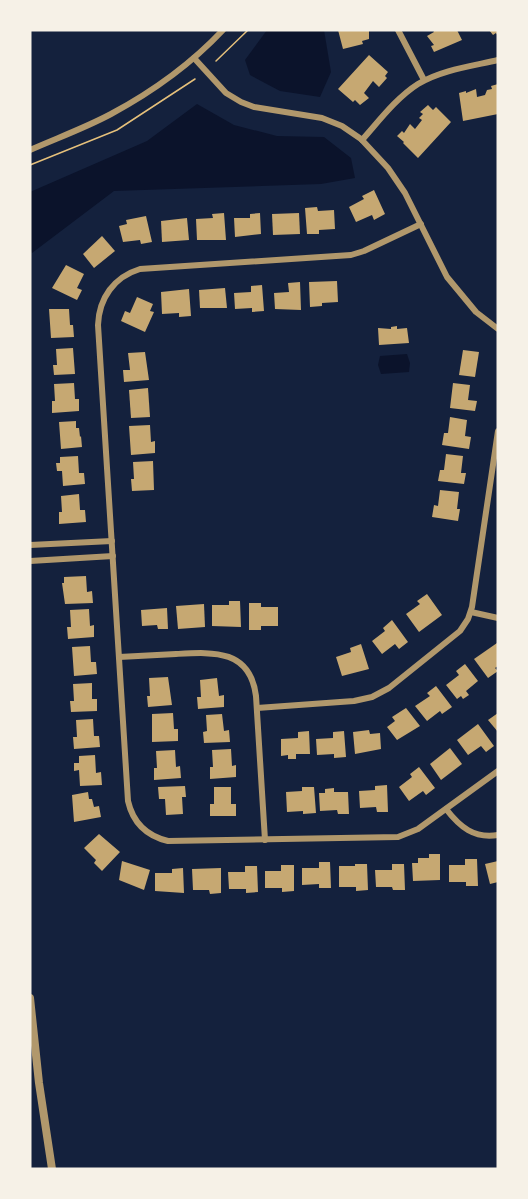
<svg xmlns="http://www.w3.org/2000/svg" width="528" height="1199" font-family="Overpass,sans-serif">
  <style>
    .water { fill: #0b132b }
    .building { fill: #c6a872 }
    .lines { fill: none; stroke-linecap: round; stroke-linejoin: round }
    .path { stroke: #e5c07b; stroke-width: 1.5 }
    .minor { stroke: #b1986c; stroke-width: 6 }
    .tertiary { stroke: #b1986c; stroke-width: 8 }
  </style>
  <rect width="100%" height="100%" fill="#14213d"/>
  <g class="water">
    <path d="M267 30H324L331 72 320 97 280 91 250 75 245 60Z"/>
    <path d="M197 104 234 125 277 136 324 137 351 158 355 178 321 184 114 191 32 253 30 247V192L147 141Z"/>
    <path d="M407 354 410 363 409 372 381 374 378 365 380 356Z"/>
  </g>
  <g class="building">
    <path d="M338 30H369V39L362 41 363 44 343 49Z"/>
    <path d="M433 30H457L462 40 434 52 431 46 434 45 427 36 434 32Z"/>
    <path d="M489 30H498V36L496 33 493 35Z"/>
    <path d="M369 55 388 72 385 76 387 78 379 87 373 81 364 93 369 98 360 105 355 100 353 102 338 89Z"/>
    <path d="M498 84V114L463 121 459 93 466 91V93L476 89 477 97 485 95 487 90 492 89 491 86Z"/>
    <path d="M428 105 433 110 436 107 451 122 418 158 403 143 404 142 397 136 402 131 404 133 410 124 415 129 422 120 419 118 423 114 420 112Z"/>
    <path d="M374 190 385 214 374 220 372 215 356 222 349 207 364 199 362 196Z"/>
    <path d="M317 207 318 211 334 210 335 229 319 230V234H307L305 208Z"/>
    <path d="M224 213 226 240H197L196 219 213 218 212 214Z"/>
    <path d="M260 213 261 234 235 237 234 218H250V214Z"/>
    <path d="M299 213 300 234 273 235 272 214Z"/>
    <path d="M146 216 152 242 141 244 140 240 123 242 119 226 127 224 126 220Z"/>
    <path d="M187 218 189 240 162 242 161 221Z"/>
    <path d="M102 236 115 251 94 268 83 254Z"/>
    <path d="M66 265 84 274 77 288 82 290 77 300 52 288Z"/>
    <path d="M337 281 338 302 322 303V306L310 307 309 282Z"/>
    <path d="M300 282 301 310 275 309 274 293 289 292 288 283Z"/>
    <path d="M262 285 264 311 252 312V308L235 309 234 293 251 292V286Z"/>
    <path d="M225 288 227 308H200L199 290Z"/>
    <path d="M189 289 191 316 179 317V313L162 314 161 292Z"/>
    <path d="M137 297 153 304 150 311 154 312 145 332 121 321 125 311 130 313Z"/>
    <path d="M49 309H69L70 325H73L74 337 51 338Z"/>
    <path d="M397 326V329L407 328 409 343 379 345 378 328 391 329V327Z"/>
    <path d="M73 348 75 374 54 375 53 365H57L56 349Z"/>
    <path d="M463 350 479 352 475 377 459 375Z"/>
    <path d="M145 352 149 380 124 382 123 370H130L128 353Z"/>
    <path d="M74 383 75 399H79V411L52 413V401H55L54 384Z"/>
    <path d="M453 383 470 385 468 400 477 401 475 411 450 408Z"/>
    <path d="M148 388 150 417 131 418 129 390Z"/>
    <path d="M450 417 467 420 465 436 471 437 469 449 442 445 444 433H448Z"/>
    <path d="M76 421V428H79L80 437 81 436 82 447 61 449 59 422Z"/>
    <path d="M150 425 151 442 155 441V453L131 455 129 426Z"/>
    <path d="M446 454 463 456 461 473H466L464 484 438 481 440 470H444Z"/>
    <path d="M78 456 79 473H84L85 484 63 486 62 471H57L56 463H60V457Z"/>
    <path d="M153 461 154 490 132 491 131 479H134L133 462Z"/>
    <path d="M440 490 459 492 457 509H460L458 521 432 517 434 505 438 506Z"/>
    <path d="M79 494 80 510H85L86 522 59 524V512H62L61 496Z"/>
    <path d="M86 576 87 592 92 591 93 603 65 604 62 583H64V577Z"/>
    <path d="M427 594 442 615 419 632 406 614 420 604 417 601Z"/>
    <path d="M229 601H240L241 627 212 626V605H229Z"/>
    <path d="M249 603H261V607H278V626H261V630H249Z"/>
    <path d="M204 604 205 627 178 629 176 606Z"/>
    <path d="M167 608 168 629H158L157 625 142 626 141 610Z"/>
    <path d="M89 609 90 626 94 625V637L68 639 67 627H71L70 610Z"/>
    <path d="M392 620 408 642 399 649 395 644 382 654 372 641 385 631 383 628Z"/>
    <path d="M497 643 498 666 495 668 498 671 488 678 474 659Z"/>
    <path d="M361 644 369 669 342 676 336 657 351 652 350 648Z"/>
    <path d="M90 646 91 662H96L97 674 74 676 72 647Z"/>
    <path d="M465 664 478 681 466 691 469 695 463 699 461 696 457 699 446 685 459 675 456 671Z"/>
    <path d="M168 677 172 705 148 707 147 696H150L149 678Z"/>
    <path d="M217 678 219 696 224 695V707L198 709 197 697H201L200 680Z"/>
    <path d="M92 683V699H97V711L71 712 70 701H74L73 684Z"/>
    <path d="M436 686 452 707 442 714 440 711 427 721 415 706 430 696 427 693Z"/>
    <path d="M406 708 420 726 397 740 387 727 395 721 392 717Z"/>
    <path d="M173 713 174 729H178V741L152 742V714Z"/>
    <path d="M498 713V732L488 720Z"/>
    <path d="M222 714 224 731 229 730 230 742 204 743 203 732 207 731 206 715Z"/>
    <path d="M93 719 94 736H99L100 747 74 749 73 737H77L76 720Z"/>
    <path d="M478 724 494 746 486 752 481 746 468 755 457 740Z"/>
    <path d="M369 730 370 734 380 733 381 749 355 754 353 732Z"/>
    <path d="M309 731 310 754H296V759H288V755L281 756V739L298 738V732Z"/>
    <path d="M344 731 346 757 334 758V754L317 755 316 739 333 738V732Z"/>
    <path d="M450 748 462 764 441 780 430 764Z"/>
    <path d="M231 749 232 766 236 765V777L210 779V767H213L212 750Z"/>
    <path d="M175 750 176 767 180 766 181 778 154 780V768H157L156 751Z"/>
    <path d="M95 755 96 773 101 772 102 785 80 786 79 770 74 771V763H79V756Z"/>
    <path d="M419 767 435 788 426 795 423 791 409 801 399 787 412 777 410 774Z"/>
    <path d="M387 785 388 812H377L376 807 360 808 359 791 375 790V786Z"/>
    <path d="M185 786 186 797H182L183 814 166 815 165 799H159L158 787Z"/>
    <path d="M214 787H231V804H236V816H210V804H214Z"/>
    <path d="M302 787H314L316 813 303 814V811L287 812 286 792 302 791Z"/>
    <path d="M334 788V792H348L349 814H338L337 810 320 811 319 793H325V789Z"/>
    <path d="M88 792 89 799H92L94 807 99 806 101 817 74 822 72 795Z"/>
    <path d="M99 834 120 852 102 871 94 863 96 860 84 848Z"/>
    <path d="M429 854H440V880L413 881 412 863H418V858H429Z"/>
    <path d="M465 859H477L478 886H466V882H449V865H465Z"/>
    <path d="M122 861 150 870 144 890 119 880Z"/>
    <path d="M498 861V882L490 884 485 864Z"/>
    <path d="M319 862H330L331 888H319V884L302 885V868H319Z"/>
    <path d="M355 864H367L368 890 356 891V887H339V866H355Z"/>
    <path d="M392 864H404L405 890H393L392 887H376L375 870H392Z"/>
    <path d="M281 865H294V891L282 892V888H265V871H281Z"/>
    <path d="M245 866H257L258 892 246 893V889H229L228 872H245Z"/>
    <path d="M183 868 184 893 155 891V873H172V869Z"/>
    <path d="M221 868V893L210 894 209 890H193L192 869Z"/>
  </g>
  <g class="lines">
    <g class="path">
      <path d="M216 61 248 30"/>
      <path d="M30 165 117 130 195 79"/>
    </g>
    <g class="minor">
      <path d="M398 30 424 80"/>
      <path d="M194 58 226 93 241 102 254 107 322 118 342 126 361 139 388 168 405 193 447 277 476 312 498 329"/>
      <path d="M362 140C379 121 396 98 418 84 441 70 472 66 498 60"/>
      <path d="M30 150C57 138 85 128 111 114 152 92 191 64 223 30"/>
      <path d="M421 224 364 251 351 255 140 269C114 277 99 298 98 325L128 801C133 823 147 836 168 841L398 837 418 829 498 771"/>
      <path d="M30 545 112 541"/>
      <path d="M30 561 113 556"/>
      <path d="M471 612 498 618"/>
      <path d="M119 657C138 656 157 655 176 654 213 652 250 649 256 696L265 840"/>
      <path d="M257 708 354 701 372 697 389 688 460 631 468 619 472 607 498 431"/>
      <path d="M446 809C460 827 474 839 498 835"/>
    </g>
    <path class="tertiary" d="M30 998 39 1083 52 1169"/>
  </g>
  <rect width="528" height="1199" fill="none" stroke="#f6f1e7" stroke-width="63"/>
</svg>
